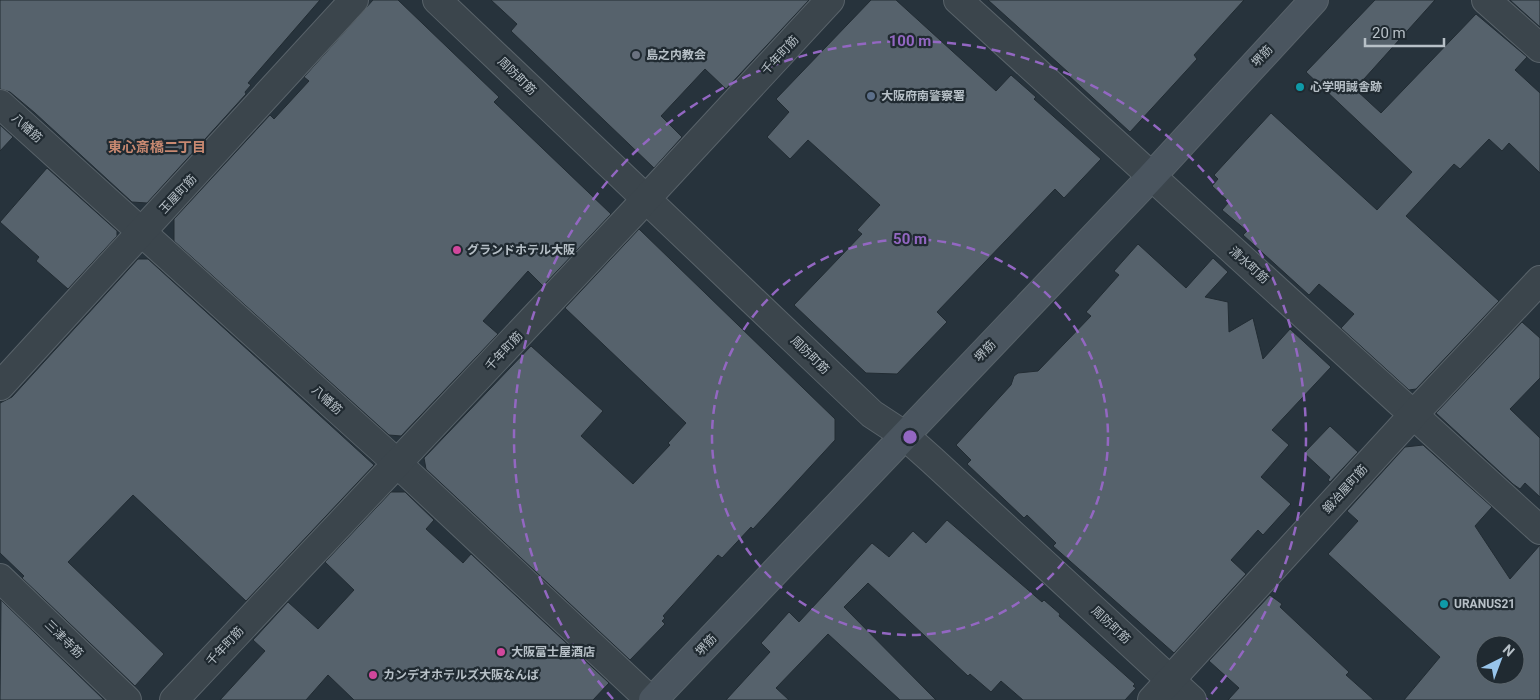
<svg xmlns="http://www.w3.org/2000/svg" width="1540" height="700" font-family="Roboto,'Noto Sans JP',sans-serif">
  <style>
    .building { fill: #56626c; stroke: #222c33; fill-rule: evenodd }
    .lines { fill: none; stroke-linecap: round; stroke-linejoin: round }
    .minor-casing { stroke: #59636a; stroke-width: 30 }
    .secondary-casing { stroke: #59636a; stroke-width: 30 }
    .minor { stroke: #3b454c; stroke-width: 28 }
    .secondary { stroke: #4a555f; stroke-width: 28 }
    .ring { fill: none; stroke: #9367c2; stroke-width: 2.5; stroke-dasharray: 9 6 }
    .worship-dot { fill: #6b7280; stroke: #202a31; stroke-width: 2 }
    .culture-dot { fill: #0f9aa8; stroke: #202a31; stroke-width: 2 }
    .service-dot { fill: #5c6f8a; stroke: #202a31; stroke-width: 2 }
    .hotel-dot { fill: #d1479c; stroke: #202a31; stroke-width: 2 }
    .labels { text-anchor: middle; stroke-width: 4.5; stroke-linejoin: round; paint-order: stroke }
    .poi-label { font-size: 12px; font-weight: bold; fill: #b7c0c7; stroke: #202a31; text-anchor: start }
    .street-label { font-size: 12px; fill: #b7c0c7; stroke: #202a31 }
    .neighbourhood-label { font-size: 14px; font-weight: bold; fill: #c88971; stroke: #202a31 }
    .centre { fill: #9367c2; stroke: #202a31; stroke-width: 2.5 }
    .ring-label { font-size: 15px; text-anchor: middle; font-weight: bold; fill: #9367c2; stroke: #202a31; stroke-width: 4.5; stroke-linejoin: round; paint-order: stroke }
  </style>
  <rect width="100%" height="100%" fill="#27333c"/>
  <g class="building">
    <path d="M0 0H320L248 83 251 85 245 92 246 94 147 203 132 202 35 113 10 92 0 89Z"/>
    <path d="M373 0H398L499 97 494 102 611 214 543 286 528 271 483 321 498 334 401 436 389 435 174 241V219L270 115 274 119 309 81 304 77Z"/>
    <path d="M491 0H809L726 89 705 69 661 116 682 137 654 168 511 31 517 24Z"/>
    <path d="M871 0H896L996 91 1011 75 1036 97 1034 99 1101 159 1064 198 1055 189 937 312 947 322 897 374 866 373 794 305 862 234 857 230 880 205 808 140 790 159 767 137 789 112 776 99Z"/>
    <path d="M988 0H1244L1194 55 1197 59 1130 132 1068 75 1069 73Z"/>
    <path d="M1375 0H1435L1355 89 1381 113 1476 14 1527 57 1515 70 1540 93V173L1509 143 1502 151 1489 139 1460 169 1454 164 1406 216 1499 301 1416 389 1409 390 1341 328 1354 314 1319 284 1309 295 1243 235 1247 231 1222 210 1229 202 1212 186 1218 179 1214 175 1271 113 1377 210 1412 172 1306 72Z"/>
    <path d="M1510 0H1540V27Z"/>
    <path d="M0 125 13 137 0 151Z"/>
    <path d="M47 168 117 231V236L68 289 36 261 39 257 0 222Z"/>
    <path d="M639 229 835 419V440L753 529 751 527 722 558 718 555 663 616 665 618 662 621 665 624 630 660 426 469 424 458 531 346 603 411 581 436 633 484 670 445 668 443 686 423 565 308Z"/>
    <path d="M1138 244 1186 288 1213 258 1228 272 1205 297 1228 302 1229 332 1253 318 1263 359 1290 329 1331 367 1272 430 1289 445 1261 477 1291 504 1263 535 1258 530 1231 560 1246 574 1174 653 1053 546 1056 543 1027 515 1024 518 967 464 971 460 956 445 1011 385 1014 376 1018 373 1038 371 1091 316 1086 312 1119 275 1114 271Z"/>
    <path d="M138 259H148L374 465 246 601 133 495 68 562 164 654 135 686 22 578 24 576 0 553V403L12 397Z"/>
    <path d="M1522 322 1540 338V378L1510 409 1540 438V497L1525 483 1520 489 1513 484 1436 413Z"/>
    <path d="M1330 426 1358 452 1330 482 1328 480 1330 477 1304 453Z"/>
    <path d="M1423 445 1492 507 1475 526 1510 579 1540 545V700H1404L1440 657 1328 554 1358 521 1347 511 1405 447ZM1485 645H1515V675H1485Z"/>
    <path d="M391 492H405L434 520 426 529 463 563 471 554 609 683 593 700H354L328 675 306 700H220L265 651 253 640 288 602 318 629 354 590 325 562Z"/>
    <path d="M947 520 1042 602 1044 600 1060 614 1059 616 1135 684 1133 686 1136 688 1125 700H1023L1001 681 991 692 970 674 968 676 868 583 844 607 936 700H900L828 634 776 688 789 700H726L770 652 761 643 789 612 799 622 872 543 889 557 913 531 926 543Z"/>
    <path d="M1270 595 1282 604 1280 607 1349 672 1346 675 1374 700H1228L1239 688 1209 661Z"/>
    <path d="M1 600 104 700H0Z"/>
  </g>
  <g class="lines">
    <g class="minor-casing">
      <g id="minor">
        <path d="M437 0 872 414 904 435 932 460 1192 700"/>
        <path d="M958 0 1540 530"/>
        <path d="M1486 0 1540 48"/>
        <path d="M0 104 398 464 650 700"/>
        <path d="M0 386 354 0"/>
        <path d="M0 578 127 700"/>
        <path d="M174 700 633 213 830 0"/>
        <path d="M1152 700 1414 414 1540 280"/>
      </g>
    </g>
    <g class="secondary-casing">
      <path id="secondary" d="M653 700 1151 177 1314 0"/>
    </g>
    <use href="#minor" class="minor"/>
    <use href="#secondary" class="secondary"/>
  </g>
  <g class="ring">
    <circle cx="910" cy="437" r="198"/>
    <path d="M613 699A396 396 0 1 1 1207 699"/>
  </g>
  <circle class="worship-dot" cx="636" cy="55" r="5"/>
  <g class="culture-dot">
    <circle cx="1300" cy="87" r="5"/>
    <circle cx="1444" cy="604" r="5"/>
  </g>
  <circle class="service-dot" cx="871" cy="96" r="5"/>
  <g class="hotel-dot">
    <circle cx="457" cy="250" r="5"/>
    <circle cx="501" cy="652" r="5"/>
    <circle cx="373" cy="675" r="5"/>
  </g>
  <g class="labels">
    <g class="poi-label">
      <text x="646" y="59">島之内教会</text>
      <text x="1310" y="91">心学明誠舎跡</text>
      <text x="881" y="100">大阪府南警察署</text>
      <text x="467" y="254">グランドホテル大阪</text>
      <text x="1454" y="608">URANUS21</text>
      <text x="511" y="656">大阪富士屋酒店</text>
      <text x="383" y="679">カンデオホテルズ大阪なんば</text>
    </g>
    <g class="street-label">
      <text transform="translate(780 55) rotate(-47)" y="4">千年町筋</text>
      <text transform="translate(1262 56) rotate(-47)" y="4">堺筋</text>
      <text transform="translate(517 76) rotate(44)" y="4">周防町筋</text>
      <text transform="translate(27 128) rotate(42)" y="4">八幡筋</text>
      <text transform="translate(178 194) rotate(-47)" y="4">玉屋町筋</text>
      <text transform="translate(1249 265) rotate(42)" y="4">清水町筋</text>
      <text transform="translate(504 351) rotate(-47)" y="4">千年町筋</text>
      <text transform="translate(985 351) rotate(-46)" y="4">堺筋</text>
      <text transform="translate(810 355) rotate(44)" y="4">周防町筋</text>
      <text transform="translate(327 400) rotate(42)" y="4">八幡筋</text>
      <text transform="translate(1345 489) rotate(-48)" y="4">鍛冶屋町筋</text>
      <text transform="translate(1111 625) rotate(43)" y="4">周防町筋</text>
      <text transform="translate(64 639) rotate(44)" y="4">三津寺筋</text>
      <text transform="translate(706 645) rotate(-47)" y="4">堺筋</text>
      <text transform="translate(225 646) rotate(-47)" y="4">千年町筋</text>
    </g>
    <g class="neighbourhood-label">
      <text x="157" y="152">東心斎橋二丁目</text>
    </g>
  </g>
  <circle cx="910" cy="437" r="8" class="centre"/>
  <g class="ring-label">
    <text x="910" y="46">100 m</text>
    <text x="910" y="244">50 m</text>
  </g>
  <g transform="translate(1500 660) rotate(42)"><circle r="24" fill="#202a31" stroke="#5c666d"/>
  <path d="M0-4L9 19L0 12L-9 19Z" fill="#98c5eb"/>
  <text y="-8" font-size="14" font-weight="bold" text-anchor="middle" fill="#b7c0c7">N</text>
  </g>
  <path d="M1365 38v8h79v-8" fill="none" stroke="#b7c0c7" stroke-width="2.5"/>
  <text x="1372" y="38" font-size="15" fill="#b7c0c7" stroke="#202a31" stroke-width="4" paint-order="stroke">20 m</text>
</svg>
